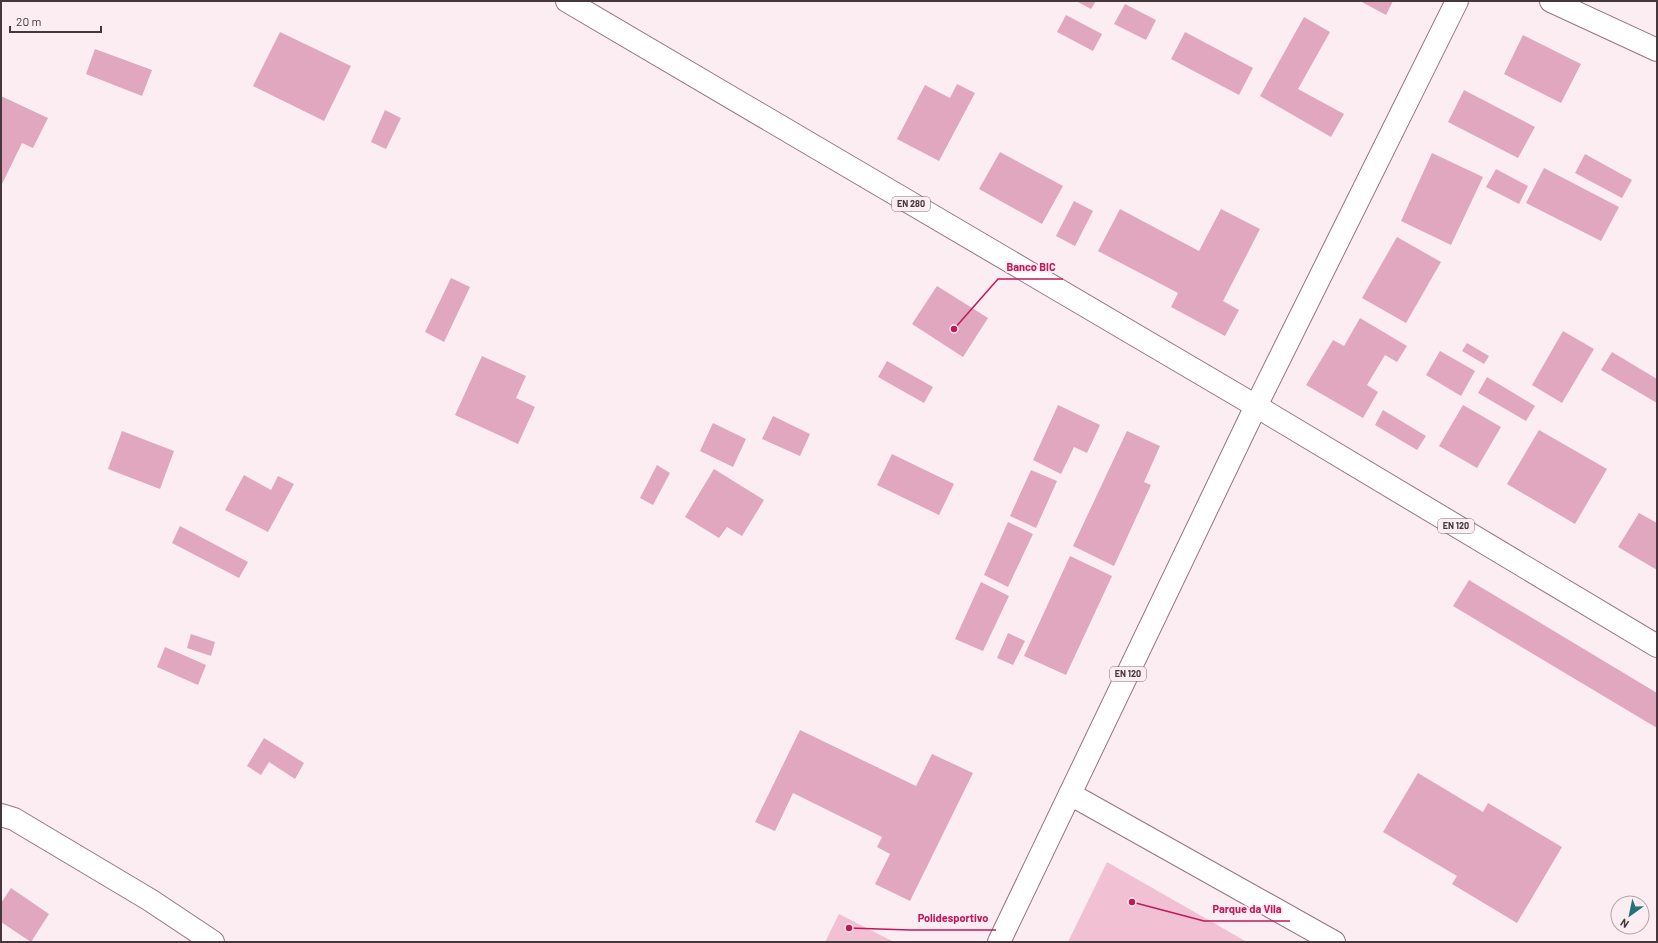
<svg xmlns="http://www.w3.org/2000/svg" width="1658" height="943" font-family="Barlow,sans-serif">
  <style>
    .green { fill: #f1c0d3 }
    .building { fill: #e1a7bf }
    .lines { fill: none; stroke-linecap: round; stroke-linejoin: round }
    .minor-casing { stroke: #957481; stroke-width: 24 }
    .tertiary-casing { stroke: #957481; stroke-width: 24 }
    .primary-casing { stroke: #957481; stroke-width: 24 }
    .minor { stroke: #fff; stroke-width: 22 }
    .tertiary { stroke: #fff; stroke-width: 22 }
    .primary { stroke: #fff; stroke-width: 22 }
    .labels { text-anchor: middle; stroke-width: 3.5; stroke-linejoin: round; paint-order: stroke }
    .shield { fill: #fcedf3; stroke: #7d6e74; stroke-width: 1 }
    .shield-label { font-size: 9px; font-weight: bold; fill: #46373d }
    .leader { fill: none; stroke: #c2185b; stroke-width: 1.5 }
    .callout-dot { fill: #c2185b; stroke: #fcedf3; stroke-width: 1.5 }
    .callout-label { font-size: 11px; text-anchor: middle; font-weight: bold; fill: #c2185b; stroke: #fcedf3; stroke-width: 3.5; stroke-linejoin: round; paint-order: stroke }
  </style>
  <rect width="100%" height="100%" fill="#fcedf3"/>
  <g class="green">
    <path d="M1107 862 1247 942H1068Z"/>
    <path d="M839 914 894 942H825Z"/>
  </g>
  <g class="building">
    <path d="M1076 1H1096L1091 9Z"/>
    <path d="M1360 1H1393L1386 15Z"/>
    <path d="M1125 4 1156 20 1146 40 1114 24Z"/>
    <path d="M1066 15 1102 34 1093 51 1057 32Z"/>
    <path d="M1304 17 1330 32 1298 89 1344 114 1331 137 1260 96Z"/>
    <path d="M280 32 351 66 324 121 253 86Z"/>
    <path d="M1185 32 1253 68 1239 95 1171 59Z"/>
    <path d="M1523 35 1581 64 1561 103 1504 74Z"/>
    <path d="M95 49 152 70 142 96 86 74Z"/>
    <path d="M957 84 975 93 939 161 897 139 925 85 950 98Z"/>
    <path d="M1464 90 1535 127 1518 158 1448 122Z"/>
    <path d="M1 96 48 118 33 148 22 143 1 186Z"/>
    <path d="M385 110 401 118 386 149 371 142Z"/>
    <path d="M1000 152 1063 186 1042 224 979 189Z"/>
    <path d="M1432 153 1483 177 1451 245 1401 221Z"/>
    <path d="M1585 154 1632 180 1622 198 1575 173Z"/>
    <path d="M1544 168 1619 207 1601 241 1526 203Z"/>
    <path d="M1496 169 1528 186 1519 204 1486 187Z"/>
    <path d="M1074 201 1093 211 1075 246 1056 236Z"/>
    <path d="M1120 209 1199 251 1221 209 1260 229 1223 301 1239 310 1225 336 1171 307 1178 293 1098 251Z"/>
    <path d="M1397 237 1441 262 1406 323 1362 298Z"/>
    <path d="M451 278 470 287 444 342 425 332Z"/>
    <path d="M937 286 988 318 963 357 912 324Z"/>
    <path d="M1360 318 1407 346 1397 362 1385 355 1367 385 1378 392 1363 418 1306 385 1333 340 1344 346Z"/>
    <path d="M1563 331 1594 349 1562 403 1532 385Z"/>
    <path d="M1467 343 1489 356 1484 364 1462 351Z"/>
    <path d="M1440 351 1475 371 1461 396 1426 375Z"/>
    <path d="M1612 352 1657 379V403L1601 370Z"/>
    <path d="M482 356 526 376 516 398 535 407 518 444 455 415Z"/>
    <path d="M887 361 933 387 924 403 878 377Z"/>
    <path d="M1487 377 1535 406 1526 421 1478 393Z"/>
    <path d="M1058 405 1100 425 1087 453 1074 447 1061 474 1033 460Z"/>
    <path d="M1463 405 1501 427 1477 468 1439 446Z"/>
    <path d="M1383 410 1426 436 1417 450 1375 425Z"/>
    <path d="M773 416 810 434 800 456 762 439Z"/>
    <path d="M713 423 746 439 733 467 700 451Z"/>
    <path d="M1539 430 1607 469 1575 524 1507 484Z"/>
    <path d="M122 431 174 451 160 489 108 469Z"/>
    <path d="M1127 431 1160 446 1144 482 1151 485 1114 566 1073 546Z"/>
    <path d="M892 454 954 484 939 515 877 485Z"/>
    <path d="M657 465 670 473 653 505 640 498Z"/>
    <path d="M714 469 764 500 742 536 727 527 719 538 685 517Z"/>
    <path d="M1031 470 1057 481 1036 528 1010 516Z"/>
    <path d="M244 475 271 490 278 476 294 484 268 532 225 510Z"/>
    <path d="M1639 513 1657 523V570L1618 547Z"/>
    <path d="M1008 522 1033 534 1008 587 984 575Z"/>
    <path d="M180 526 248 562 239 578 172 543Z"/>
    <path d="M1070 556 1112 576 1066 675 1024 656Z"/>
    <path d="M1469 580 1657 693V728L1453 606Z"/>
    <path d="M981 582 1009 596 983 651 955 639Z"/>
    <path d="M1008 633 1025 641 1013 665 997 658Z"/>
    <path d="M191 634 215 642 211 656 187 648Z"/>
    <path d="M165 647 206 665 198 685 157 667Z"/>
    <path d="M800 730 916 786 932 754 973 773 910 901 875 884 890 854 877 847 882 837 793 793 775 831 755 822Z"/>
    <path d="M264 738 304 763 295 779 269 762 261 775 247 766Z"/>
    <path d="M1418 773 1483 812 1488 803 1562 847 1517 923 1452 884 1457 876 1383 832Z"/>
    <path d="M11 888 49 914 31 942 1 922V903Z"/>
  </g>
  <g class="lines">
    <g class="minor-casing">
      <g id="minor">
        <path d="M1551 1 1657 50"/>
        <path d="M1070 794 1334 942"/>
        <path d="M1 815 14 819 150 900 213 942"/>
      </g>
    </g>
    <g class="tertiary-casing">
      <path id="tertiary" d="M1256 406 1457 1"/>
    </g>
    <g class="primary-casing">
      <g id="primary">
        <path d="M567 1 1256 406 1657 646"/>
        <path d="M999 942 1256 406"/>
      </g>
    </g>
    <use href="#minor" class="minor"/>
    <use href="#tertiary" class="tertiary"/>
    <use href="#primary" class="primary"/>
  </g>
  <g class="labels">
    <g class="shield">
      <rect x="892" y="197" width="38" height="14" rx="3"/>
      <rect x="1438" y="519" width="36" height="14" rx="3"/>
      <rect x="1110" y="667" width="36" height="14" rx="3"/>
    </g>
    <g class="shield-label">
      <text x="911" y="207">EN 280</text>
      <text x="1456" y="529">EN 120</text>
      <text x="1128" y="677">EN 120</text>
    </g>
  </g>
  <path class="leader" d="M954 329L998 279H1063M1132 902L1204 921H1290M849 928L910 930H996"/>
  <g class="callout-dot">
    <circle cx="954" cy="329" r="4"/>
    <circle cx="1132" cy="902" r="4"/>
    <circle cx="849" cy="928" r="4"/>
  </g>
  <g class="callout-label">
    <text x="1031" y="271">Banco BIC</text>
    <text x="1247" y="913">Parque da Vila</text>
    <text x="953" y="922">Polidesportivo</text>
  </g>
  <rect width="1658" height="943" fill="none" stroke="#46373d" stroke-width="4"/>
  <g transform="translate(1630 915) rotate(213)"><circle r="19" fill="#fcedf3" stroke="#b3a4aa"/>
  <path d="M0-3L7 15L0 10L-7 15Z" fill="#267176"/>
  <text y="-6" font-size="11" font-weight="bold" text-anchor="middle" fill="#46373d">N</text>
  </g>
  <path d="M10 26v6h91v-6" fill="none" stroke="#46373d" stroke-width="2"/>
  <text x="16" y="26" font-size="12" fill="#46373d" stroke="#fcedf3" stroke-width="3" paint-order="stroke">20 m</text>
</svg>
